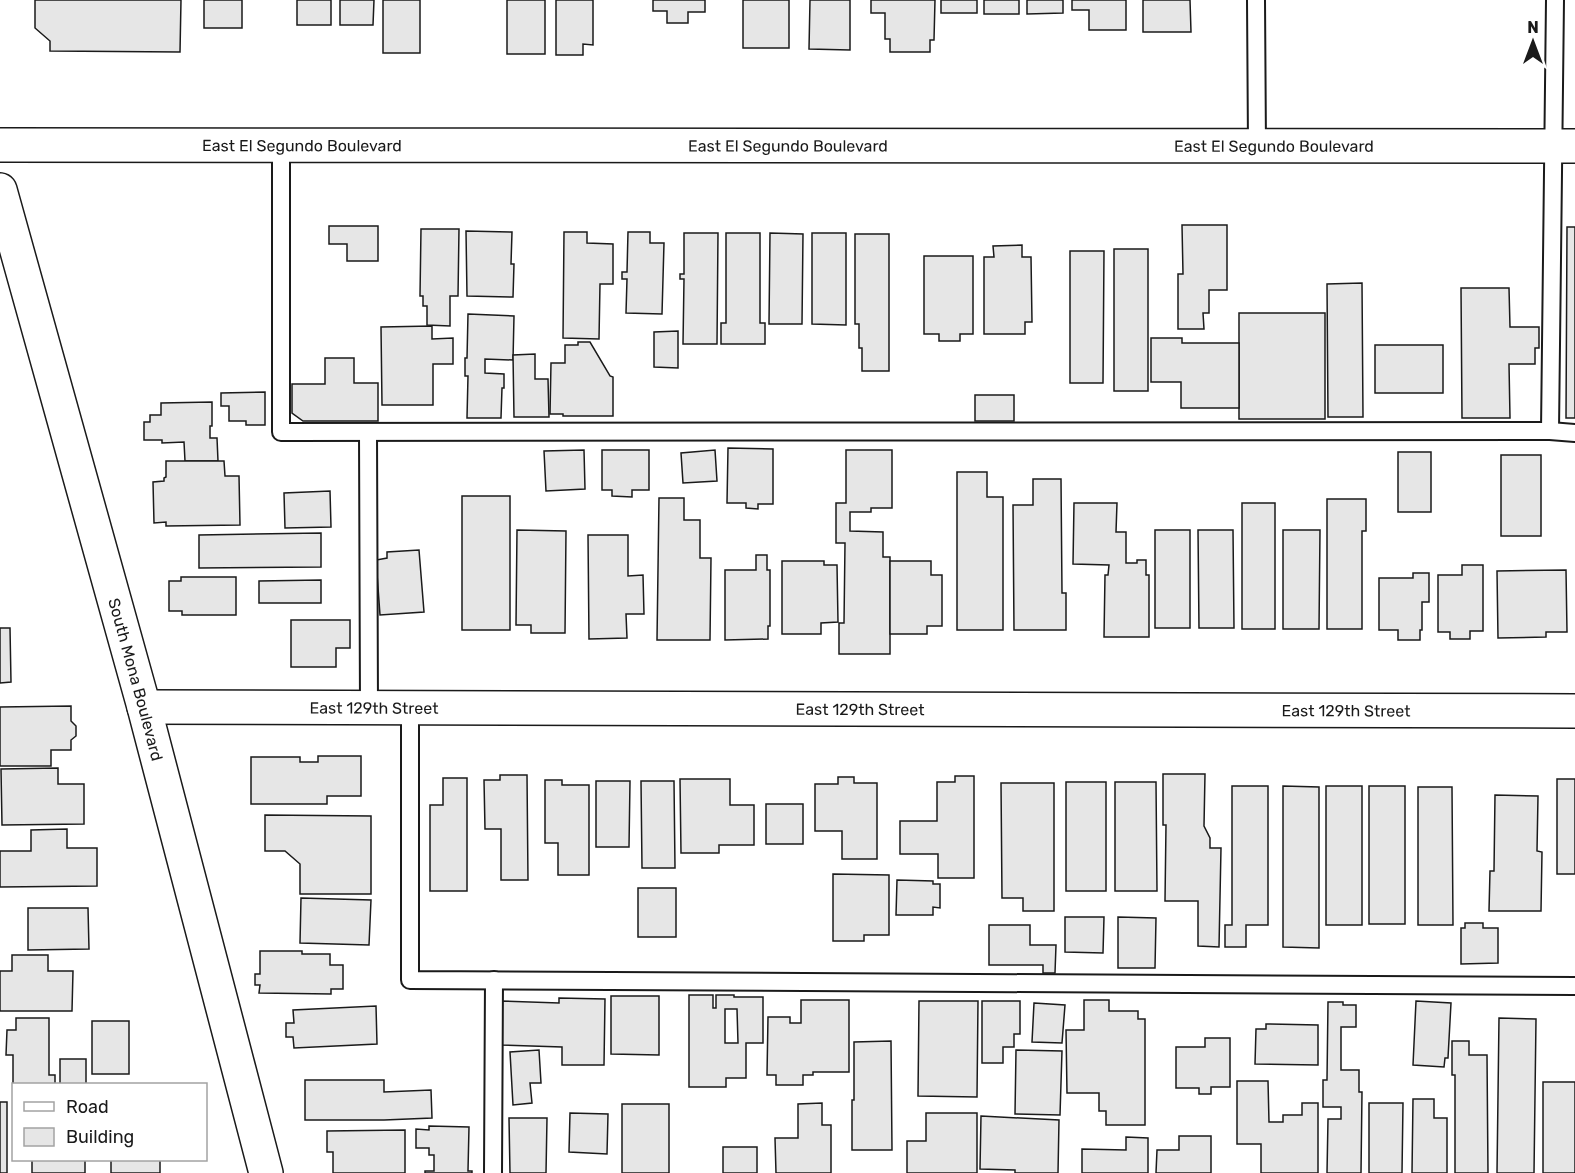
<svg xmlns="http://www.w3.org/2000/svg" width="1575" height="1173" font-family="Rubik,sans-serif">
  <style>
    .building { fill: #e6e6e6; stroke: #1a1a1a; stroke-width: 1.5; fill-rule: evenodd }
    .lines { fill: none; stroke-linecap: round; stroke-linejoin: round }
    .lane-casing { stroke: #1a1a1a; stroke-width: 20 }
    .street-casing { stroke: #1a1a1a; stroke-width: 36 }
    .secondary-casing { stroke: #1a1a1a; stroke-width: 36 }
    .lane { stroke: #fff; stroke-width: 16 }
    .street { stroke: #fff; stroke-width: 33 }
    .secondary { stroke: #fff; stroke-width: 33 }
    .labels { text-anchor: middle; stroke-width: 4.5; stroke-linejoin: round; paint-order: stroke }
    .street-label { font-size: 16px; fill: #1a1a1a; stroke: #fff }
  </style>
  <rect width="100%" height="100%" fill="#fff"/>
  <g class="building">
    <path d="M35 0H181L180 52 50 51V41L35 28Z"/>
    <rect x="204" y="0" width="38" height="28"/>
    <rect x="297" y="0" width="34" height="25"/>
    <path d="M340 0H374L373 25H340Z"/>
    <rect x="383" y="0" width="37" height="53"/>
    <rect x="507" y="0" width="38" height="54"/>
    <path d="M556 0H593V45L583 44V55H556Z"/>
    <path d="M653 0H705V12H688V23H667V11H653Z"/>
    <rect x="743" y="0" width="46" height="48"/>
    <path d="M810 0H850V50L809 49Z"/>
    <path d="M871 0H935L934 40H930V52H890V39H885V13H871Z"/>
    <rect x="941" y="0" width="36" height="13"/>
    <rect x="984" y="0" width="35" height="14"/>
    <path d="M1027 0H1063V13L1027 14Z"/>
    <path d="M1072 0H1126V30H1089V10H1072Z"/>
    <path d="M1143 0H1190L1191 32H1143Z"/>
    <path d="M1182 225H1227V290H1209V313H1203L1204 329H1178V274H1183Z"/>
    <path d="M329 226H378V261H347V244H329Z"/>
    <path d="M1567 227H1575V418H1566Z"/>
    <path d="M421 229H459L458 296H450V326L427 325V306H423V296H420Z"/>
    <path d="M466 231 512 232 511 264H514L513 297 467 296Z"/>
    <path d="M564 232H587V243L613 244V284H600L599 339 563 338Z"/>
    <path d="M628 232H650V243H664L662 314 626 313 627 279H622V272H627Z"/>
    <path d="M684 233H718L717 344H683L684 279H680V274H684Z"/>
    <path d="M726 233H760V323H765V344H721V323H726Z"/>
    <path d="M770 233 803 234 802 324H769Z"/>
    <path d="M812 233H846V325L812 324Z"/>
    <path d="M855 234H889V371H862V348H859V324H855Z"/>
    <path d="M1022 245V257H1031L1032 322H1025V334H984V257H994L993 246Z"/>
    <rect x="1114" y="249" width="34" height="142"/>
    <path d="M1070 251H1104L1103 383H1070Z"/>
    <path d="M924 256H973V334H960V341H939V334H924Z"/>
    <path d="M1362 283 1363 417H1328L1327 284Z"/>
    <path d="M1461 288H1509L1510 327H1539V348H1535V364H1509L1510 418H1462Z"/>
    <rect x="1239" y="313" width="86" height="106"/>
    <path d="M468 314 514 316 513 360 485 359V373L504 374V388H502L501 418H467L468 376H465V358H467Z"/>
    <path d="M432 326V339L453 338V364H433V405H382L381 327Z"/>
    <path d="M678 331V368L654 367V332Z"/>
    <path d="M1151 338H1182V343H1239V408H1181V382H1151Z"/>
    <path d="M578 342H590L610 376 613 377V416H563V414H550L551 363H565V345H578Z"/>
    <rect x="1375" y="345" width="68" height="48"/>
    <path d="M535 354V379H548L549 417H514L513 355Z"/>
    <path d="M325 358H354V383H378V421H303L292 413V384H325Z"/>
    <path d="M265 392V425H246V421H229V406H221V393Z"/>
    <rect x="975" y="395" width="39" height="26"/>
    <path d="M212 402V426H210V438H217L218 461H185L184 442 162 443V440H144V422H150V415H161V403Z"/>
    <path d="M728 448 773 449V504H758V509L746 508V503H727Z"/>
    <path d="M584 450 585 489 546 491 544 451Z"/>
    <path d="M602 450H649V490H632V497L612 496V490H602Z"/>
    <path d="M715 450 717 481 683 483 681 453Z"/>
    <path d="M846 450H892V508H871V512H850V531L883 532V557H890V654H839V623H844L845 543H836V503H846Z"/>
    <rect x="1398" y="452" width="33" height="60"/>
    <rect x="1501" y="455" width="40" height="81"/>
    <path d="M166 461H224L225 476H239L240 525 166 526V522L154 523 153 482 164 481V478L166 477Z"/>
    <path d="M957 472H987V497H1003V630H957Z"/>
    <path d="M1033 479H1061L1062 593H1066V630H1014L1013 505H1033Z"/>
    <path d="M330 491 331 527 285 528 284 493Z"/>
    <rect x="462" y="496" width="48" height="134"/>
    <path d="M659 498H684V520H700V558H711L710 640H657Z"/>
    <path d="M1327 499H1366V531H1362V629H1327Z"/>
    <path d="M1074 503H1117L1116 532H1126V563H1137V560H1146V575H1149V637H1104L1105 575H1108L1109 565 1073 564Z"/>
    <rect x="1242" y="503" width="33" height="126"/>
    <path d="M517 530 566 531 565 633H531V625H516Z"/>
    <rect x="1155" y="530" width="35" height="98"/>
    <path d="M1198 530H1233L1234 628H1199Z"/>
    <path d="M1283 530H1320L1319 629H1283Z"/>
    <path d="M321 533V567L199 568V535Z"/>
    <path d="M588 535H628V576L643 575 644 614H626L627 638 589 639Z"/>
    <path d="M419 550 424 612 380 615 376 560 387 558V552Z"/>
    <path d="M756 555H767V570H770V626H768V639L725 640V570H756Z"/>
    <path d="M782 561H824V565H837L838 622 821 623V634H782Z"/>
    <path d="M890 561H931V575H942V626H927V634H890Z"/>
    <path d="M1462 565H1483V631H1470V639H1450V632H1438V575H1462Z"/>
    <path d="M1566 570 1567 632H1546V637L1498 638 1497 571Z"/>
    <path d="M1413 573H1429V602H1422V630H1420V640H1398V630H1379V578H1413Z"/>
    <path d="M181 577H236V615H182V611H169V581H181Z"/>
    <path d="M321 580V603H259V581Z"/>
    <path d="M291 620H350V648H336V667H291Z"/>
    <path d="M0 628H10L11 682 0 683Z"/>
    <path d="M71 706V721L76 726V736L71 740V750H51V766H0V707Z"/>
    <path d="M318 756H361V796H327V804H251V757H300V762H318Z"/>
    <path d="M58 768V784H84V824L2 825 1 769Z"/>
    <path d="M1163 774H1205L1204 826 1210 838V848H1221L1219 947 1198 946V901H1165L1166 825H1163Z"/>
    <path d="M500 775H527L528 880H501V829H485L484 780H500Z"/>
    <path d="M955 776H974V878H938V854H900V821H937V782H955Z"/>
    <path d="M838 777H854V783H877V859H842V831H815V784H838Z"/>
    <path d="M443 778H467V891H430V805H443Z"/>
    <path d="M680 779H730V805H754V845H719V853H681Z"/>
    <rect x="1557" y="779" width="18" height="95"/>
    <path d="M545 780H562V785H589V875H558V843H545Z"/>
    <path d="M596 781H630L629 847H596Z"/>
    <path d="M641 781H674L675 868H642Z"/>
    <rect x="1066" y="782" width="40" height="109"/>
    <path d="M1115 782H1156L1157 891H1115Z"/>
    <path d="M1001 783H1054V911H1023V898H1002Z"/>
    <path d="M1232 786H1268V925H1246V947H1225V925H1232Z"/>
    <path d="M1283 786 1319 787V948L1283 947Z"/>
    <rect x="1326" y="786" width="36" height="139"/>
    <rect x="1369" y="786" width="36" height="138"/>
    <path d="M1418 787H1452L1453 925H1418Z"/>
    <path d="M1495 795 1538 796 1537 851 1542 852 1541 911H1489L1490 871H1494Z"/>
    <rect x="766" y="804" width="37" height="40"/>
    <path d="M265 815 371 816V894H300V864L285 851H265Z"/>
    <path d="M67 829V848H97V886L0 887V851H31V830Z"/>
    <path d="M833 874 889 875V935H864V941H833Z"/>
    <path d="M897 880 933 881V884H940V908L933 907V915H896Z"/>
    <rect x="638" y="888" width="38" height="49"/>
    <path d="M301 898 371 900 369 945 300 943Z"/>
    <path d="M28 908H88L89 949 28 950Z"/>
    <path d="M1065 917H1104L1103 953 1065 952Z"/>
    <path d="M1118 917 1156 918 1155 968H1118Z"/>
    <path d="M1465 923H1483V928H1498V963L1461 964V928H1465Z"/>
    <path d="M989 925H1030V945H1056L1055 973H1043V965H989Z"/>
    <path d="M260 951H302V954H330V965H343V989H331V994L259 993 260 985H255V974H260Z"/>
    <path d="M12 955H48V971H73L72 1011H0V971H12Z"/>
    <path d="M689 995H713V1008H716V995H734V997H763V1043H746V1078H726V1087H689ZM725 1009H737L738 1043H725Z"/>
    <path d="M611 996H659V1055L611 1054Z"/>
    <path d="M559 998 605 999 604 1065H562V1047L501 1045V1001L559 1003Z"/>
    <path d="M801 1000H849V1072H813V1075H803V1085H776V1075H767L768 1017H790V1023H801Z"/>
    <path d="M1084 1000H1109V1011H1138V1019H1145V1125H1106V1111H1099V1093H1067L1066 1030H1084Z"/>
    <path d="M919 1001H978L977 1097 918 1096Z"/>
    <path d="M982 1001H1020V1034H1014V1047H1003V1063H982Z"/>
    <path d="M1416 1001 1451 1003 1448 1058H1445L1444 1067 1413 1065Z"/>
    <path d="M1328 1002H1343V1005H1356V1027H1341V1070H1359V1092H1362L1361 1173H1327L1328 1119H1341V1107H1323V1080H1327Z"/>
    <path d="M1034 1003 1065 1005 1062 1043 1032 1042Z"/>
    <path d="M376 1006 377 1044 294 1048 293 1037H286V1023H294L293 1010Z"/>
    <path d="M16 1018H49V1075H55V1084H14L13 1112V1055H6L7 1030H16Z"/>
    <path d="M1499 1018 1536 1019 1534 1173H1497Z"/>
    <rect x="92" y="1021" width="37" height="53"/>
    <path d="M1266 1024 1318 1025V1065L1255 1064 1256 1029H1266Z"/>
    <path d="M1205 1038H1230V1087H1211V1094H1199V1088H1176V1047H1205Z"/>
    <path d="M891 1041 892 1150H852V1100H854V1042Z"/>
    <path d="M1452 1041H1469V1055H1487L1488 1173H1455V1075H1452Z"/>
    <path d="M539 1050 541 1083H530L532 1103 513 1105 510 1052Z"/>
    <path d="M1016 1050 1062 1051 1060 1115 1015 1114Z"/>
    <rect x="60" y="1059" width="26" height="25"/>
    <path d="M305 1080H384V1092L431 1090 432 1118 384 1120H305Z"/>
    <path d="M1237 1081H1268L1269 1122H1283V1115H1302V1103H1318V1173H1261V1144H1237Z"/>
    <rect x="1543" y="1082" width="32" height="91"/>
    <path d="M1413 1099H1434V1118H1447V1173H1412Z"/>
    <rect x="0" y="1102" width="7" height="71"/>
    <path d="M822 1103V1125H831V1173H776L775 1138H798V1104Z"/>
    <path d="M1369 1103H1403L1402 1173H1369Z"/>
    <rect x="622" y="1104" width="47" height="69"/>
    <path d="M570 1113 608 1114 607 1154 569 1152Z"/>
    <path d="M926 1113H977V1173H907V1141H926Z"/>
    <path d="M981 1116 1059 1120 1058 1173H1015V1170L980 1169Z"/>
    <path d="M509 1118H547L546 1173H510Z"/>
    <path d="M429 1126 469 1127 468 1171H472V1173H425V1171H434V1155H429V1148H416V1129L429 1130Z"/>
    <path d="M405 1130V1173H333V1152H327V1131Z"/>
    <path d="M1179 1136H1211V1173H1156L1157 1150H1179Z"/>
    <path d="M1126 1137 1148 1138V1173H1082V1149L1126 1150Z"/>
    <rect x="723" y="1147" width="34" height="26"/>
    <rect x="32" y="1160" width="53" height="13"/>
    <rect x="111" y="1160" width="49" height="13"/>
  </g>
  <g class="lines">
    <g class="lane-casing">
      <g id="lane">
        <path d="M1256 0 1257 146"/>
        <path d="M281 145V432L1550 431 1575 433"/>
        <path d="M1550 431 1555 0"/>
        <path d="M368 432 369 707"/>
        <path d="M410 708V980L1575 986"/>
        <path d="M493 1173 494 980"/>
      </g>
    </g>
    <g class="street-casing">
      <g id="street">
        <path id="s1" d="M144 707 1575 711"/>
      </g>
    </g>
    <g class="secondary-casing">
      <g id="secondary">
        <path id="s2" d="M0 145 1575 146"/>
        <path id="s3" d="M0 190 144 707 266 1173"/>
      </g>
    </g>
    <use href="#lane" class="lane"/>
    <use href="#street" class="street"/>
    <use href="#secondary" class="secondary"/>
  </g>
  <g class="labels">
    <g class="street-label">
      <text dy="6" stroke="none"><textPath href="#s2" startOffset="302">East El Segundo Boulevard</textPath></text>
      <text dy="6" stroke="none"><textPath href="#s2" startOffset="788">East El Segundo Boulevard</textPath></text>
      <text dy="6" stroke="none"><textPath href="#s2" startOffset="1274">East El Segundo Boulevard</textPath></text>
      <text dy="6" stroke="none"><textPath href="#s3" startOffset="508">South Mona Boulevard</textPath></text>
      <text dy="6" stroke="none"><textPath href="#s1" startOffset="230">East 129th Street</textPath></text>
      <text dy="6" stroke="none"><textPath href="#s1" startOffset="716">East 129th Street</textPath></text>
      <text dy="6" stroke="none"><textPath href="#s1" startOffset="1202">East 129th Street</textPath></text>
    </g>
  </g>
  <rect x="12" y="1083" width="195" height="78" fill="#ffffff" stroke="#a3a3a3" stroke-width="1.5"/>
  <rect x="24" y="1102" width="30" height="9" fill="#ffffff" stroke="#a3a3a3" stroke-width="1.5"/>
  <text x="66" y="1113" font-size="18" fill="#1a1a1a">Road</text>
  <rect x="24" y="1128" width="30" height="18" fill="#e6e6e6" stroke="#a3a3a3" stroke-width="1.5"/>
  <text x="66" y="1143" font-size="18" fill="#1a1a1a">Building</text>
  <g transform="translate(1533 42)" stroke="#ffffff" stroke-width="4.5" paint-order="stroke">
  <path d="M0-4.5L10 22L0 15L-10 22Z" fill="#1a1a1a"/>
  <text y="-9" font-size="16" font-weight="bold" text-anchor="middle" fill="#1a1a1a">N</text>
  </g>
</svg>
